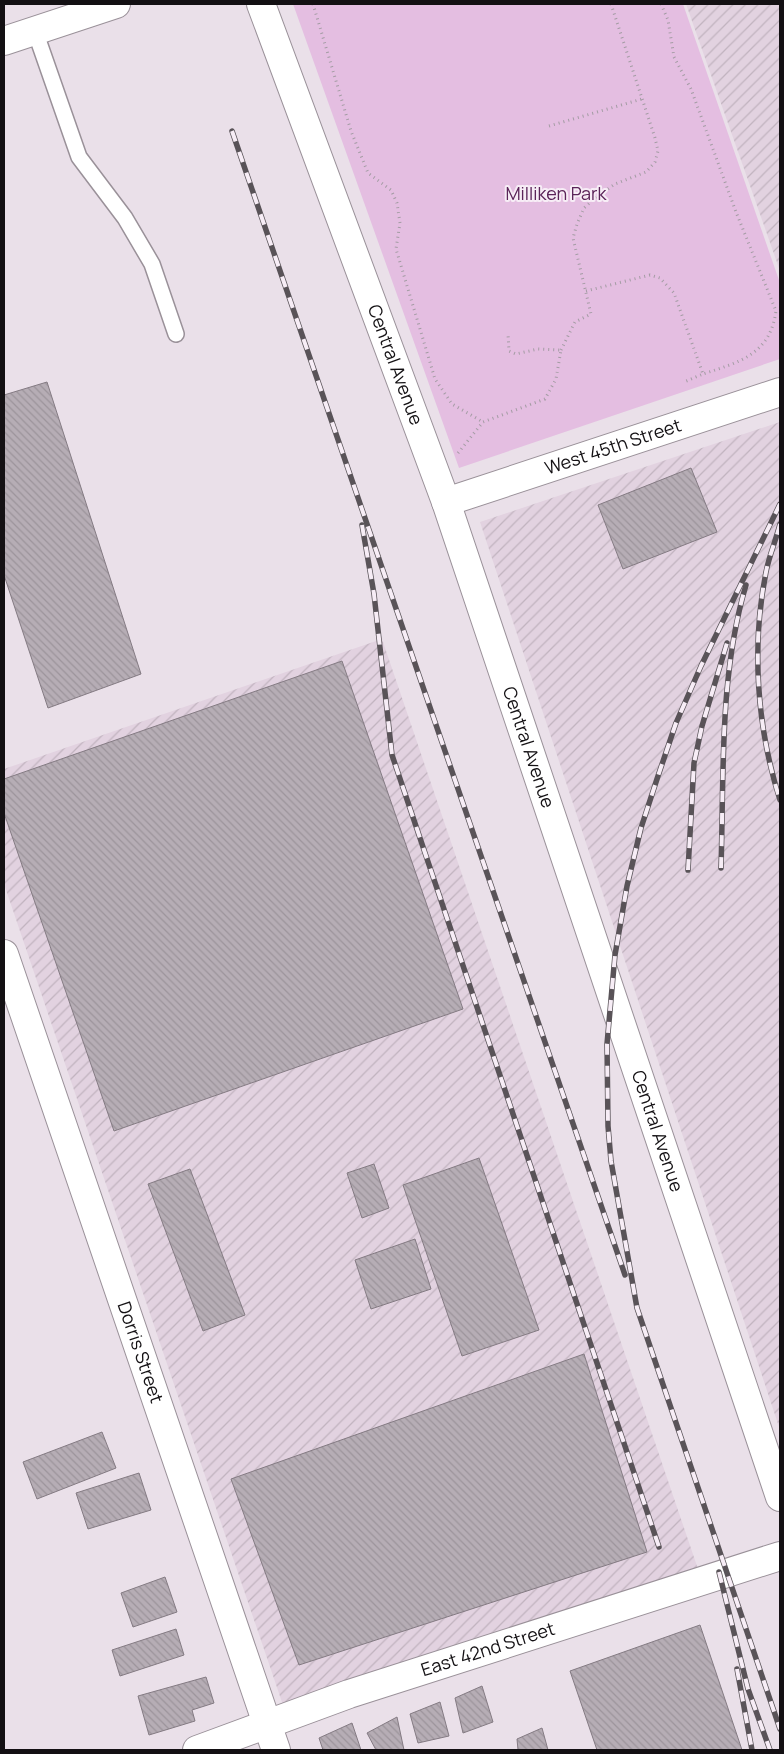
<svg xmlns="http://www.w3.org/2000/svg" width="784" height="1754" font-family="Manrope,sans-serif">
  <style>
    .industrial { fill: url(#industrial-furrows) }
    .green { fill: #e4bee1 }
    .building { fill: url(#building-back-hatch); stroke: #847b83 }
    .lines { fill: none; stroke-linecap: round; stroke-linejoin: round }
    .service-casing { stroke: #9a9199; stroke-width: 18 }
    .minor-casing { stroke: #9a9199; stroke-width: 30 }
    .tertiary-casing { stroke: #9a9199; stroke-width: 30 }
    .path { stroke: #a49ca4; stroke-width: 3; stroke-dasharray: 1 4; stroke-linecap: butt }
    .service { stroke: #fff; stroke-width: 15 }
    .minor { stroke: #fff; stroke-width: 28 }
    .tertiary { stroke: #fff; stroke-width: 28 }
    .rail-casing { stroke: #595358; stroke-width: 5.5 }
    .rail { stroke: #f7edf6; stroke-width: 4; stroke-dasharray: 11; stroke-linecap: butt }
    .labels { text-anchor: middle; stroke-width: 4; stroke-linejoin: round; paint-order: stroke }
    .park-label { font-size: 18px; fill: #5b2459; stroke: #f7edf6 }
    .street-label { font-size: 18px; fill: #131013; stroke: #f7edf6 }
  </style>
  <defs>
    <pattern id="industrial-furrows" width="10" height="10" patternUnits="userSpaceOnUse" patternTransform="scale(1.25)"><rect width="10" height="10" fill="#e2d2e0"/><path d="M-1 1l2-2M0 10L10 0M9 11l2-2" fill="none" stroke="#c1b3bf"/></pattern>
    <pattern id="building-back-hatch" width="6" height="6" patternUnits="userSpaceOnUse" patternTransform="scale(1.25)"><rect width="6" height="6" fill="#b6adb5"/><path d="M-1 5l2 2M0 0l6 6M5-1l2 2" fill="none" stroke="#9c949b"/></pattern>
  </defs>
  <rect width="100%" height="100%" fill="#eae0e9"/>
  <g class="industrial">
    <path d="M686 4H780V271Z"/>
    <path d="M780 422V1430L480 522Z"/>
    <path d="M382 639 699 1572 286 1714 4 884V769Z"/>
  </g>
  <path class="green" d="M293 4H683L780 283V359L459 468Z"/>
  <g class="building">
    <path d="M47 382 141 674 48 708 4 575V395Z"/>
    <path d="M691 468 717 532 623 569 598 505Z"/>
    <path d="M342 661 463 1009 114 1131 4 813V779Z"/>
    <path d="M479 1158 539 1330 462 1356 403 1185Z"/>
    <path d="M374 1164 389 1208 362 1218 347 1173Z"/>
    <path d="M190 1169 245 1315 203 1331 148 1184Z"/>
    <path d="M415 1239 431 1289 371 1309 355 1260Z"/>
    <path d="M584 1354 647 1552 299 1665 231 1479Z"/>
    <path d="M102 1432 116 1468 37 1499 23 1462Z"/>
    <path d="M139 1473 151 1510 88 1529 76 1493Z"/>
    <path d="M165 1577 177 1612 133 1627 121 1593Z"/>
    <path d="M700 1625 742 1750H597L570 1671Z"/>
    <path d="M176 1629 184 1655 120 1676 112 1650Z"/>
    <path d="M206 1677 214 1703 192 1710 195 1721 149 1735 138 1696Z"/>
    <path d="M482 1686 493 1722 463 1733 455 1698Z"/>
    <path d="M440 1702 449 1736 418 1743 410 1714Z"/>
    <path d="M397 1717 404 1750H376L367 1733Z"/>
    <path d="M352 1723 361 1750H323L319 1738Z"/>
    <path d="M542 1728 548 1750H518L517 1739Z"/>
  </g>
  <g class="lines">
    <g class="service-casing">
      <path id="service" d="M35 31 79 157 125 218 152 264 176 334"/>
    </g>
    <g class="minor-casing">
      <g id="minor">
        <path id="s1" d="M446 502 780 392"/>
        <path id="s2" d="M4 954 276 1750"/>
        <path id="s3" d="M197 1750 349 1694 780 1556"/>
      </g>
    </g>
    <g class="tertiary-casing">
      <g id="tertiary">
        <path id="s4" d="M261 4 446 502 780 1497"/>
        <path d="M4 41 116 4"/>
      </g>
    </g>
    <g class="path">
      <path d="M313 4 351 131 368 173 391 190 397 203 400 223 396 249 435 379 452 404 483 422"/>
      <path d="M661 4 668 20 674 57 691 89 736 212 776 311C770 355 739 362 703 374"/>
      <path d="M549 126 642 99"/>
      <path d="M586 291 650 275 660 278 674 293 703 374 684 382"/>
      <path d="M561 350 575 322 591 314 573 238 577 224 584 208 595 198 615 184 646 172 655 162 658 151 655 138 611 4"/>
      <path d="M458 453 483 422 545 399 556 379 561 350 538 349 516 354 509 351 508 334"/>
    </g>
    <use href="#service" class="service"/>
    <use href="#minor" class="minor"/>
    <use href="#tertiary" class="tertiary"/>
    <g class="rail-casing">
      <g id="rail">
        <path d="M232 131 625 1275"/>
        <path d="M780 504 701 666 676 723 657 779 641 828 627 886 615 955 607 1044 608 1126 611 1161 637 1308 780 1729"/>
        <path d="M780 524C776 540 769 556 766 572 751 647 757 728 780 800"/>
        <path d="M362 525 374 594 392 755 659 1547"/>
        <path d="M721 868C724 774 719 676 746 585"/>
        <path d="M688 870 694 763 702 726 727 643"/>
        <path d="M719 1572 748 1689 770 1750"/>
        <path d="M737 1669 752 1750"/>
      </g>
    </g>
    <use href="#rail" class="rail"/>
  </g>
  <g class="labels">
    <g class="park-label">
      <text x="556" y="200">Milliken Park</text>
    </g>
    <g class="street-label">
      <text dy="6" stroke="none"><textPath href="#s4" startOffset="385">Central Avenue</textPath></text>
      <text dy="6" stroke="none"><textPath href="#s1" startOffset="176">West 45th Street</textPath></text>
      <text dy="6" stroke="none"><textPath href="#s4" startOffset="790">Central Avenue</textPath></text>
      <text dy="6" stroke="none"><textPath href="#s4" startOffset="1195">Central Avenue</textPath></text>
      <text dy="6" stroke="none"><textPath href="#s2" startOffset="421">Dorris Street</textPath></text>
      <text dy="6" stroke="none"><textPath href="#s3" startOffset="308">East 42nd Street</textPath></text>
    </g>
  </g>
  <rect width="784" height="1754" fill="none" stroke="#131013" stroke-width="10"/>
</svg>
